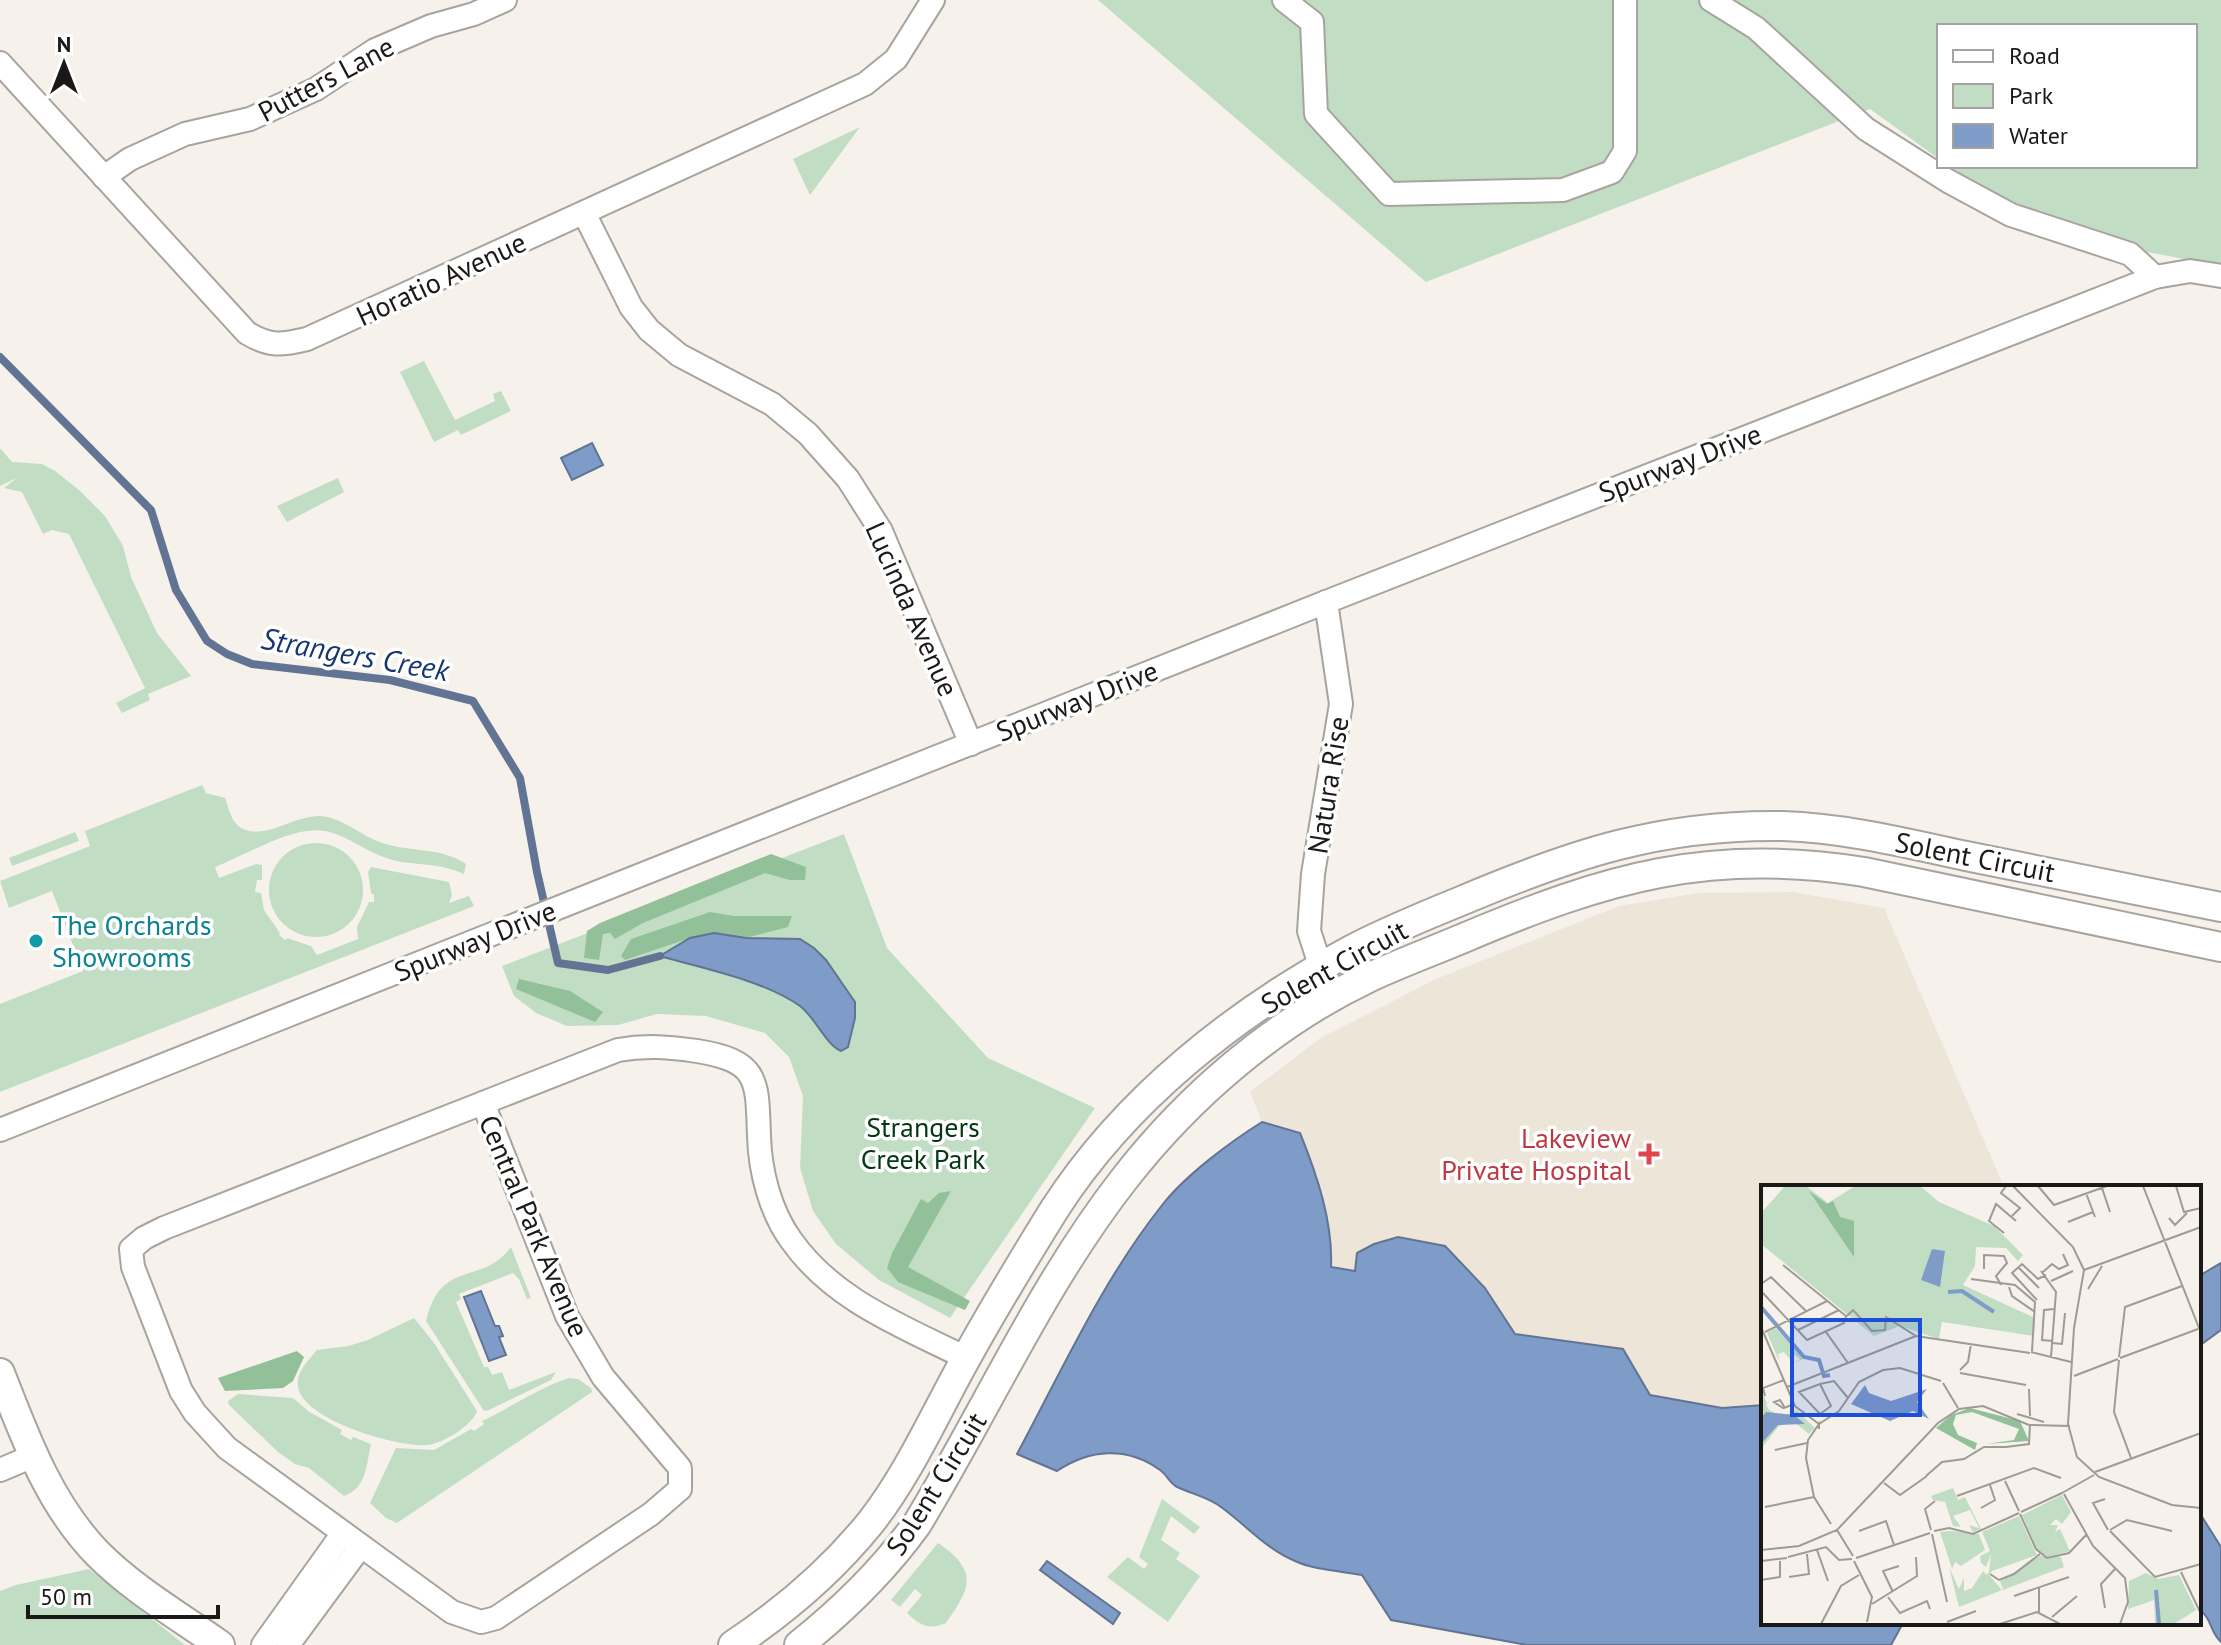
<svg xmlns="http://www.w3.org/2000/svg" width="2221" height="1645" font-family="'PT Sans',sans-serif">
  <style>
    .built { fill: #ede5d7 }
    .green { fill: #c1dec4 }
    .forest { fill: #92c098 }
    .water { fill: #7f9bc8; stroke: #617493; stroke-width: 2 }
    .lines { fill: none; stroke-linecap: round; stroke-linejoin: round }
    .stream { stroke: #617493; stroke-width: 8 }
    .minor-casing { stroke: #a8a49d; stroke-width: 26 }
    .tertiary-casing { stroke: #a8a49d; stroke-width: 32 }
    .minor { stroke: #fff; stroke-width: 22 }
    .tertiary { stroke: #fff; stroke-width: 28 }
    .culture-dot { fill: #0f9aa8; stroke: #fff; stroke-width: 3 }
    .health-dot { fill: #e0444e; stroke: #fff; stroke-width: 3 }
    .labels { text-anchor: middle; stroke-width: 7; stroke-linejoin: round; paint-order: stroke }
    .street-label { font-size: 28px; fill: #1b1917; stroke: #fff }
    .culture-label { font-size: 28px; fill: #0d838f; stroke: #fff; text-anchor: start }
    .park-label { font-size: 28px; fill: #033813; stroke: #fff }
    .health-label { font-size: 28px; fill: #be3a42; stroke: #fff; text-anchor: end }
    .water-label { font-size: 30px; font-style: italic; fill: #16366e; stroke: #fff }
    .inset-river { fill: none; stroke: #7f9bc8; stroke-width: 4 }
    .inset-road { fill: none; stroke: #9e9b96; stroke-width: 2 }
    .view { fill: #1d4ed8; fill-opacity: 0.15; stroke: #1d4ed8; stroke-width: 4 }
    .inset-edge { fill: none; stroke: #1b1917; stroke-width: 4 }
  </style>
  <rect width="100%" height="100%" fill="#f6f2eb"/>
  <path class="built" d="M1793 892 1884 908 2004 1187H1763V1405L1722 1408 1650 1395 1623 1349 1515 1334 1485 1288 1331 1267 1332 1250 1317 1175 1300 1133 1262 1122 1250 1092 1319 1039 1436 979 1619 906 1698 893Z"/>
  <g class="green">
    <path d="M1098 0H2221V266L2126 248 2007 208 1949 166H2195V26H1939V159L1870 109 1426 282Z"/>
    <path d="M860 127 810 195 793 159Z"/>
    <path d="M424 361 455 420 495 401 493 394 501 391 511 411 461 435 458 430 434 442 400 372Z"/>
    <path d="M0 448 12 462 42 464 55 471 79 490 105 516 123 546 131 577 157 633 191 676 148 694 150 700 122 713 116 703 145 688 69 534 52 530 43 534 22 492 4 488 17 478 0 486Z"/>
    <path d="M338 478 344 492 287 522 277 506Z"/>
    <path d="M202 785 206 793 225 798C230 812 232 827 249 831 273 835 296 815 321 816 342 818 358 833 377 841 406 853 440 846 466 864L464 874C435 861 413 867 386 858 365 851 347 835 325 831 293 825 244 856 215 867L219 878 256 864 262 865V880H257L255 892 261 893 264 910 280 933 279 935 285 940 287 938 311 946 317 955 358 939 357 927 369 902H374V895L371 893 368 872 371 867 449 882 452 895 449 903 469 896 474 906 0 1092V1004L83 971 52 891 9 908 0 881 90 846 85 831Z"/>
    <path d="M75 832 79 841 12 866 9 858Z"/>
    <path d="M844 834 887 948 988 1058 1095 1108 950 1318 879 1280 836 1244 813 1211 800 1168 803 1096 789 1057 765 1033 706 1016 657 1014 618 1025 567 1026 536 1013 514 996 502 966Z"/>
    <circle cx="316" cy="890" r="47"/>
    <path d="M511 1247 531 1298 527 1299 519 1279 513 1273 459 1294 461 1299 456 1302 484 1367H488L492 1375 502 1372 509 1390 556 1372 551 1380 489 1410 484 1411 426 1321C441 1257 482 1287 511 1247Z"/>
    <path d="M414 1318 434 1343 477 1411C472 1426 443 1443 428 1445 398 1448 303 1420 298 1387 296 1371 308 1361 317 1350L348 1346 368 1340Z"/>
    <path d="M569 1378 578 1379 591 1388 592 1392 397 1523 386 1518 370 1503 396 1448 434 1450 471 1429 474 1431 484 1424 482 1421C512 1407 538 1388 569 1378Z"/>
    <path d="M238 1394 293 1398 308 1411 342 1430 340 1434 351 1440 353 1437 371 1444C366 1465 367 1488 344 1496L309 1468 295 1464 278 1452 229 1405 228 1401Z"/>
    <path d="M1162 1499 1200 1527 1194 1534 1171 1516 1161 1540 1180 1553 1176 1559 1200 1576 1168 1622 1107 1577 1128 1557 1144 1569 1148 1564 1139 1557Z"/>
    <path d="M938 1543C979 1571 971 1588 946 1623 929 1631 918 1624 907 1613L922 1595 915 1589 900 1607 891 1600Z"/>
    <path d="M89 1569 185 1645H0V1591L16 1585Z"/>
  </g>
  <g class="forest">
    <path d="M771 854 806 867 805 880H790L765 873 643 923 615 939 610 933 603 934 599 960 584 958 587 931 600 923Z"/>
    <path d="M710 912 734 916H792L788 927 746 938 714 933 690 938 625 960 621 956 631 939Z"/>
    <path d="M519 979 570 991 603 1012 595 1022 516 989Z"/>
    <path d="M951 1191 908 1267 970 1301 965 1310 898 1282 887 1268 892 1253 921 1199 928 1203 939 1193Z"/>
    <path d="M297 1351 304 1357 293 1381 283 1388 225 1391 218 1378Z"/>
  </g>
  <g class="water">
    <path d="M592 443 603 465 572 480 561 458Z"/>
    <path d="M714 933 746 938 800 939 814 948 826 960 855 1002V1018L848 1047 841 1051C826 1045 815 1017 800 1006 763 980 704 969 660 956L690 938Z"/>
    <path d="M1262 1122 1300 1133C1317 1175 1333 1222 1331 1267L1355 1271 1357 1253 1374 1244 1398 1237 1445 1246 1485 1288 1515 1334 1623 1349 1650 1395 1722 1408 1763 1405V1623H1908L1902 1625 1891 1645H1527L1391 1620 1362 1575C1341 1571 1314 1570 1295 1561 1266 1549 1246 1525 1221 1507 1208 1497 1192 1494 1177 1487 1170 1483 1166 1474 1160 1470 1127 1446 1090 1449 1057 1471L1017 1454C1062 1370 1103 1279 1163 1204 1186 1175 1230 1142 1262 1122Z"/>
    <path d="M2221 1263V1330L2199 1346V1276Z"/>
    <path d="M481 1291 495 1326H499L503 1336 499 1337 506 1355 489 1361 464 1297Z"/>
    <path d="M2199 1512 2221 1547V1642C2209 1631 2213 1620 2199 1609Z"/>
    <path d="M1047 1561 1120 1613 1113 1624 1040 1570Z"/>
  </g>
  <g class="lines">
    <path class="stream" d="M0 357 151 510 176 590 207 641 227 654 252 664 390 680 473 701 520 778 537 872 558 963 608 970 660 956"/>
    <g class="minor-casing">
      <g id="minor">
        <path d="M1284 0 1312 22 1316 114 1389 194 1563 190 1612 172 1625 151V0"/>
        <path d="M1711 0 1756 28 1866 129 1948 181 2011 215 2130 254 2155 277"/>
        <path d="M0 63 247 333C270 347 282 345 307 339L865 84 896 59 933 0"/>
        <path d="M104 177 130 159 185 134 250 119 316 89 375 50 431 26 474 14 505 0"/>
        <path d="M584 213 631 307 649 330 679 355 772 404 808 434 848 479 881 531 971 744"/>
        <path d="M1321 968 1309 931 1313 874 1341 704 1326 602"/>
        <path d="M483 1103 567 1316 603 1377 680 1468V1489L651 1514 496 1618 481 1622 452 1612 227 1448 195 1413 181 1391 133 1267 131 1249 144 1238 164 1228Z"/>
        <path d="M483 1103 618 1050C646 1045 670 1047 697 1051 760 1061 757 1081 759 1136 760 1171 770 1211 791 1240 833 1300 902 1326 966 1358"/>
        <path d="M0 1130 1326 602 2155 277 2190 271 2221 276"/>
        <path d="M0 1470 33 1456"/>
        <path d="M263 1645 343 1533"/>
        <path d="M288 1645 361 1546"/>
      </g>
    </g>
    <g class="tertiary-casing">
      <g id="tertiary">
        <path d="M0 1373C25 1437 49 1504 98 1554 134 1590 179 1616 220 1645"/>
        <path d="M733 1645C783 1612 833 1569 871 1522 909 1473 934 1416 964 1362 992 1311 1023 1260 1054 1210 1125 1099 1236 1012 1351 950 1387 931 1424 916 1461 901 1572 854 1661 824 1783 826 1845 828 1906 843 1966 856 2051 873 2136 890 2221 907"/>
        <path d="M799 1645C844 1609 883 1571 917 1524 987 1409 1042 1284 1125 1178 1189 1096 1274 1023 1368 978 1400 963 1433 951 1466 937 1606 878 1710 847 1864 872L2221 947"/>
      </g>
    </g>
    <use href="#minor" class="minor"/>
    <use href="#tertiary" class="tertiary"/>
  </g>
  <circle class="culture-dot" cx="36" cy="941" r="8"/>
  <path class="health-dot" d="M1645 1142h8v8h8v8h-8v8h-8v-8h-8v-8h8z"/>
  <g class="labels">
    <g class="street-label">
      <text transform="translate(326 79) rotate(-28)" y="10">Putters Lane</text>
      <text transform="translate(441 279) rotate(-25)" y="10">Horatio Avenue</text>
      <text transform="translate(1680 463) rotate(-21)" y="10">Spurway Drive</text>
      <text transform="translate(912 609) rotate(66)" y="10">Lucinda Avenue</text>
      <text transform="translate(1077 701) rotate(-22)" y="10">Spurway Drive</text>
      <text transform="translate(1328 785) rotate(-81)" y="10">Natura Rise</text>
      <text transform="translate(1975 857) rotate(11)" y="10">Solent Circuit</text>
      <text transform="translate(475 941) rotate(-22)" y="10">Spurway Drive</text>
      <text transform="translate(1334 967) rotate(-29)" y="10">Solent Circuit</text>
      <text transform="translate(534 1226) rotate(67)" y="10">Central Park Avenue</text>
      <text transform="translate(936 1484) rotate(-58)" y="10">Solent Circuit</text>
    </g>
    <g class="culture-label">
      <text x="52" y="935">The Orchards<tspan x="52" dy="32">Showrooms</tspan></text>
    </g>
    <g class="park-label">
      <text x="923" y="1137">Strangers<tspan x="923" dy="32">Creek Park</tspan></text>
    </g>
    <g class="health-label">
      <text x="1631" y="1148">Lakeview<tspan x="1631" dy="32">Private Hospital</tspan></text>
    </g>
    <g class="water-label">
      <text transform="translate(355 655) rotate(10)" y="10">Strangers Creek</text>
    </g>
  </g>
  <g transform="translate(1761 1185)">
    <rect width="440" height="440" fill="#f6f2eb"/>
    <path d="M24 1H45L67 18 94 1H159L178 17 233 41 262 70 257 76 245 63 215 62 214 81 202 100 274 133 273 151 181 137 178 154 139 141 113 151 0 59V28ZM14 143 37 165 42 174 33 178 39 174 28 166 32 178 23 167 17 169 19 178 6 148ZM0 205 6 218 10 217 5 219 8 225 20 231 36 226 54 243 48 249 33 237 18 241 0 264ZM192 303 197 315 204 312 220 344 212 347 208 340 218 343 209 325 192 331 200 342 192 341 184 317 172 315 170 311ZM301 310 310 327 301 339 295 334 289 340H297L294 347 299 344 309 366 286 372 276 364 261 330ZM258 331 276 370 231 386 228 390 241 405 198 422 188 382 198 404 203 393V406L211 403 222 386 226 390 228 386 230 369 225 382 220 378 219 371 229 366 221 347ZM189 346 218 349 224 365 200 381 194 377 191 384 179 347ZM279 371 300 372 303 382 242 405 239 396ZM385 388 397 394 418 390 435 425 413 439H394L393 415 367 424 368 396Z" fill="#c1dec4"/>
    <path d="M48 6 66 19 72 16 79 32 93 36V72ZM209 223 259 236 268 256 225 259 253 255 258 244 211 227 195 230 192 239 197 250 216 258 214 265 175 243 190 230Z" fill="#92c098"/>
    <path d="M171 64 184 66 179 102 160 95ZM104 200 108 208 130 216 166 204 156 217 168 234 152 226 129 236 90 219ZM5 227 33 230 44 239 17 240 0 259V233Z" fill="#7f9bc8"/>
    <path class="inset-river" d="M187 107 201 106 233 127M0 122 43 172 58 175 63 191 69 190M395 405 398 439"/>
    <path class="inset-road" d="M245 1 240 8 259 23 251 31M252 1 312 62 323 85 313 143 307 239 316 272 338 292 411 320 440 323M277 1 293 20 346 1M382 1 440 148M415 1 423 27 440 23M341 3 349 27M325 8 334 32M408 33 414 40 426 28M307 37 332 27M243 48 228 36 235 19 255 36M257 82 278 103M223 84V70L243 71 246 78 235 91 240 100M323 85 440 42M280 86 295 107 290 172M282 87 291 79 298 84 307 80 302 69M210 94 254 100 274 117 271 166M290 96 312 86M0 99 10 92 45 126M248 102 251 111 274 127M327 104 341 81M0 106 46 155 83 138 85 131 22 80M276 115 251 88 261 79 277 94 285 90M86 131 92 125 111 146 124 145 125 132 155 151 269 168M0 142 34 221 58 239M37 145 78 125M4 147 66 116M65 147 87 178M292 156 281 155 283 125 294 124M291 158 301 159 304 128M270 167 310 177M358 172 364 122 421 101M359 173 437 144M358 175 353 227 370 273M199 185 207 177 210 159M199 188 265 200M313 191 357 174M182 198 197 223M59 199 70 221 59 229 38 207ZM59 199 73 196 87 213M26 202 155 151M268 204 269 231M4 211 2 203 23 195M24 223 19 215 13 217 22 223H23L33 219M256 229 283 237M58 239 78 226 98 197 122 185 139 183 180 196M58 244V239L47 255 45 273 53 312 70 339M245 262 268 259 269 240M14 265 46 258M334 287 440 248M165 291 181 277 203 274 223 262H246M244 296 258 326M123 298 139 310 166 291M301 308 333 290M303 309 332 361 364 393 367 417 359 439M196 311 273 283 300 293M344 314 332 318 347 345M4 322 53 312M220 323 234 315 229 300M260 327 301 308M259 329 275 364 286 373 308 368 325 350M76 345 92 371M170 345 164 324 174 316M349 345 366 335 411 346M98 346 125 336 133 360M173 346 188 343 212 349 258 328M349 346 394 392 440 379M171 349 186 417M0 365 38 361 76 345 177 238 198 224 222 221 268 240 309 241M56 365 67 396M27 372 65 362 78 375 91 374M95 373 169 348M0 376 26 373M93 376 111 412 106 437M420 387 440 429M229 389 238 395 253 389 279 369M28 392 48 389 46 369M0 395 19 392V376M278 402V427M132 407 122 386 138 381M253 411 308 392M127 412 139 428 166 416 169 424M111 419 156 391 155 372M344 423 340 399 354 384M291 432 316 411M186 437 215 426M60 439 80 401 98 390M239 439 276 427 299 439"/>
    <path class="view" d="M31 135H159V230H31Z"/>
    <rect width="440" height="440" class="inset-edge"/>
  </g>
  <rect x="1937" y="24" width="260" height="144" fill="#ffffff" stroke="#a4a3a2" stroke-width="2"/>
  <rect x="1953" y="50" width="40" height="12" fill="#ffffff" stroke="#a4a3a2" stroke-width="2"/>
  <text x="2009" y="64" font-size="24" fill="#1b1917">Road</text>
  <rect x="1953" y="84" width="40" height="24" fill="#c1dec4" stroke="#a4a3a2" stroke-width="2"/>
  <text x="2009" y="104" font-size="24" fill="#1b1917">Park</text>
  <rect x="1953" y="124" width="40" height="24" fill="#7f9bc8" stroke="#a4a3a2" stroke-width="2"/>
  <text x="2009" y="144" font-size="24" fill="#1b1917">Water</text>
  <g transform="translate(64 64)" stroke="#ffffff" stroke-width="6" paint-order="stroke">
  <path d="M0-6L14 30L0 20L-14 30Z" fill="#1b1917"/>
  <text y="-12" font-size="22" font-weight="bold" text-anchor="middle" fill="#1b1917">N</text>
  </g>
  <path d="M28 1605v12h190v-12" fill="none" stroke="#1b1917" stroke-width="4"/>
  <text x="40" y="1605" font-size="24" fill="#1b1917" stroke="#ffffff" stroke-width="6" paint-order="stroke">50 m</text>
</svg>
